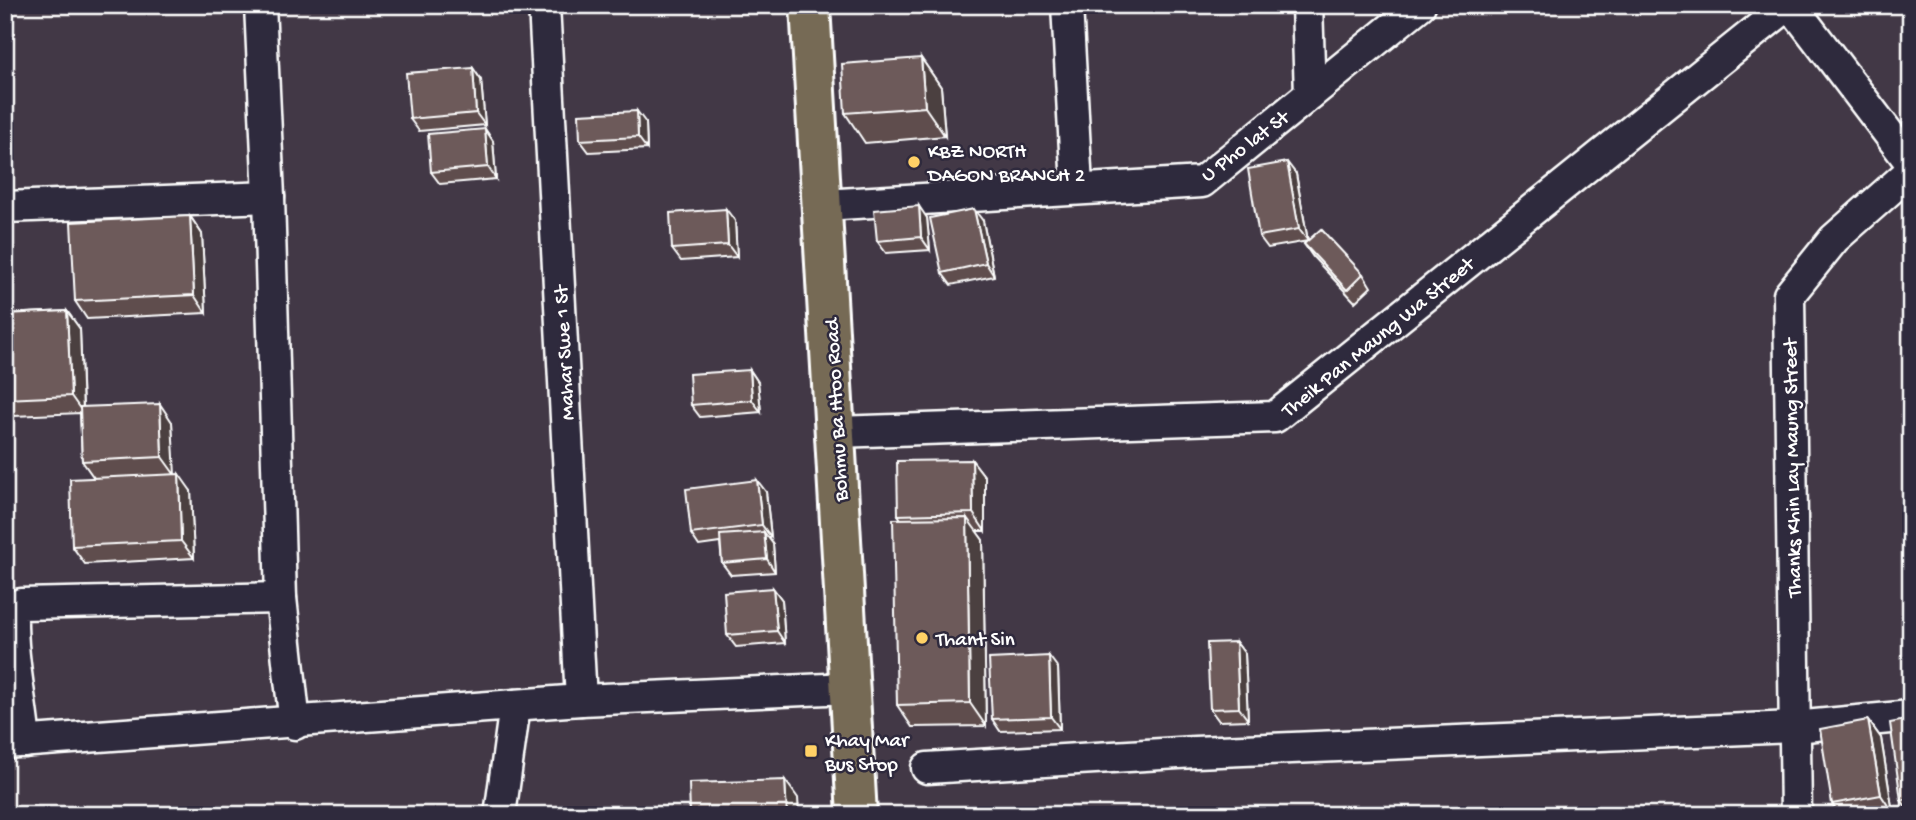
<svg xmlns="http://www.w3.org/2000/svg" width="1916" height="820" font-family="'Gochi Hand',sans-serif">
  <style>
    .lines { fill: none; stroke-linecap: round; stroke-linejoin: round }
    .street-casing { stroke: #fff; stroke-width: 35 }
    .primary-casing { stroke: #fff; stroke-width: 44 }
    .street { stroke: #2f2a3d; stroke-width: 30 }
    .primary { stroke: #766a55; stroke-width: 38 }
    .wall { fill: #5e4d4d; stroke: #fff; stroke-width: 2 }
    .shaded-wall { fill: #4c3f3f; stroke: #fff; stroke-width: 2 }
    .building { fill: #6d5a5a; stroke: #fff; stroke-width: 2 }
    .poi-dot { fill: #ffd166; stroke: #2f2a3d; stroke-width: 2.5 }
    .labels { text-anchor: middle; stroke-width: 5; stroke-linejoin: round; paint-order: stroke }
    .street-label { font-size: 21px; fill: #fff; stroke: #2f2a3d }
    .poi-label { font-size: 21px; fill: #fff; stroke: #2f2a3d; text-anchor: start }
  </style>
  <rect width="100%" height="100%" fill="#423846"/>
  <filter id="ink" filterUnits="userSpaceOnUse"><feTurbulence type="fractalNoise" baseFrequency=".0143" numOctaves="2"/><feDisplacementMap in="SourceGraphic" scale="14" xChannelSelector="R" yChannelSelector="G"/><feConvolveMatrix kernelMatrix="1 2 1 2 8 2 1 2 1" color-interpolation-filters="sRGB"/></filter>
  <g filter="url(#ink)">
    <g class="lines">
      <g class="street-casing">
        <g id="street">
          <path d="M260 5 269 197 281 598 295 724"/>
          <path d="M544 5 581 700"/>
          <path d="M1067 5 1077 187"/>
          <path d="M1307 5 1310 94"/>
          <path d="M1791 5 1911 163"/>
          <path d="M823 205 1202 182 1420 5"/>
          <path d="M5 207 269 197"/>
          <path d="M836 432 1275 417 1788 5"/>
          <path d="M25 742C21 699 11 656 12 613L21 604 281 598"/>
          <path d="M5 743 581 700 850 688"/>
          <path d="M927 768 1195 752 1794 727 1911 716"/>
          <path d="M500 815 515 705"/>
          <path d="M1796 815 1789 295 1834 239 1911 171"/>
        </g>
      </g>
      <g class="primary-casing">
        <path id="primary" d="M810 5 857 815"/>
      </g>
      <use href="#street" class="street"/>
      <use href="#primary" class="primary"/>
    </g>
    <g class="wall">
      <path d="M921 58 941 87 945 136 865 143 845 113Z"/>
      <path d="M473 68 481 80 485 125 419 131 410 119Z"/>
      <path d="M646 123 647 149 589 152 580 140Z"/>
      <path d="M485 129 493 141 496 179 440 184 431 172Z"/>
      <path d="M1296 174 1308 241 1363 274 1371 287 1355 302 1313 257 1304 244 1308 241 1268 248 1259 236Z"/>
      <path d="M190 216 202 234 206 313 87 319 75 301Z"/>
      <path d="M927 218 930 250 886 253 877 241Z"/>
      <path d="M735 221 737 257 681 261 672 249Z"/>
      <path d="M983 221 994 276 951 285 942 273Z"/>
      <path d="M67 311 80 329 83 407 172 422 174 474 191 491 194 558 85 564 72 546 94 478 82 461 80 413 14 416 5 404V314Z"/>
      <path d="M750 370 758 382 761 412 700 417 691 405Z"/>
      <path d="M972 460 985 477V531H976L983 540 986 726 912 727 897 705 901 519 898 515Z"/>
      <path d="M766 492 771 537H768L773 544 775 572 731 575 722 563 720 543 699 546 691 534Z"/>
      <path d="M773 588 782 600 785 643 736 647 727 635Z"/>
      <path d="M1236 642 1245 654 1248 720 1219 721 1210 709Z"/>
      <path d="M1058 668 1060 729 1000 731 992 719Z"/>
      <path d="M1911 719V815H1840L1832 804 1868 720 1881 738 1893 813 1910 812 1901 800Z"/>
    </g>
    <g class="shaded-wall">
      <path d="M921 58 941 87 945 136 925 107Z"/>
      <path d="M473 68 481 80 485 125 476 113Z"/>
      <path d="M637 111 646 123 647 149 638 137Z"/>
      <path d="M485 129 493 141 496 179 488 167Z"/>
      <path d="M1287 162 1296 174 1308 241 1299 229Z"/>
      <path d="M919 206 927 218 930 250 921 237Z"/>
      <path d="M726 209 735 221 737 257 728 245Z"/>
      <path d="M974 209 983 221 994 276 986 263Z"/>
      <path d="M190 216 202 234 206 313 194 295Z"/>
      <path d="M67 311 80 329 83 413 71 396Z"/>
      <path d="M750 370 758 382 761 412 752 400Z"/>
      <path d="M160 404 172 422 175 475 162 457Z"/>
      <path d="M972 460 985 477V531L973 513Z"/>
      <path d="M179 474 191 491 194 558 181 541Z"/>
      <path d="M757 480 766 492 771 537 762 525Z"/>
      <path d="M967 518 983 540 986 726 970 703Z"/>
      <path d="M764 532 773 544 775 572 767 559Z"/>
      <path d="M773 588 782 600 785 643 777 631Z"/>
      <path d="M1236 642 1245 654 1248 720 1239 708Z"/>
      <path d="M1049 656 1058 668 1060 729 1051 717Z"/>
      <path d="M1868 720 1881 738 1893 813 1881 795Z"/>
      <path d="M785 780 798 798 799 815H787Z"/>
    </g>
    <g class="building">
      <path d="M921 58 925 107 845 113 842 64Z"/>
      <path d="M473 68 476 113 410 119 406 73Z"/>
      <path d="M637 111 638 137 580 140 579 114Z"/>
      <path d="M485 129 488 167 431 172 428 134Z"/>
      <path d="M1287 162 1299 229 1259 236 1248 169Z"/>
      <path d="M919 206 921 237 877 241 874 210Z"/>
      <path d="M726 209 728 245 672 249 670 213Z"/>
      <path d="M974 209 986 263 942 273 930 218Z"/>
      <path d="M190 216 194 295 75 301 71 222Z"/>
      <path d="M1321 229 1363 274 1347 290 1304 244Z"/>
      <path d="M67 311 71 396 5 399V314Z"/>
      <path d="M750 370 752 400 691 405 689 374Z"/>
      <path d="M160 404 162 457 82 461 80 407Z"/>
      <path d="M972 460 973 513 898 515 897 461Z"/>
      <path d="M179 474 181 541 72 546 70 479Z"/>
      <path d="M757 480 762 525 691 534 686 489Z"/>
      <path d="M967 518 970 703 897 705 893 519Z"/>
      <path d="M764 532 767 559 722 563 720 535Z"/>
      <path d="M773 588 777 631 727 635 724 592Z"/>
      <path d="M1236 642 1239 708 1210 709 1207 643Z"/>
      <path d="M1049 656 1051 717 992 719 989 659Z"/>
      <path d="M1911 719V799L1901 800 1890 723Z"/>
      <path d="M1868 720 1881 795 1832 804 1820 729Z"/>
      <path d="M785 780 787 815H690L689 783Z"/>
      <path d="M1911 812V815H1869V814Z"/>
    </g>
  </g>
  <g class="poi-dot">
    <circle cx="914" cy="162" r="7"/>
    <circle cx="922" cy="638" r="7"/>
    <rect x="804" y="744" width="14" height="14" rx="3.5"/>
  </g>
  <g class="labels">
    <g class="street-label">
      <text transform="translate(1244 145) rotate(-37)" y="7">U Pho lat St</text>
      <text transform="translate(1377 336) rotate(-39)" y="7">Theik Pan Maung Wa Street</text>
      <text transform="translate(563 353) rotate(-93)" y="7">Mahar Swe 1 St</text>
      <text transform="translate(835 410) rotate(-93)" y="7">Bohmu Ba Htoo Road</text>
      <text transform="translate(1791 468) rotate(-91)" y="7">Thanks Khin Lay Maung Street</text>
    </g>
    <g class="poi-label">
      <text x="928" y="157">KBZ NORTH<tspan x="928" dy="24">DAGON BRANCH 2</tspan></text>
      <text x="936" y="645">Thant Sin</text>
      <text x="825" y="746">Khay Mar<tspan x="825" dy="24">Bus Stop</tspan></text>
    </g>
  </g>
  <rect width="1916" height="820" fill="none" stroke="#2f2a3d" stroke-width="28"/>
  <rect x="14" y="14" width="1888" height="792" fill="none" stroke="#fff" stroke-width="2.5" filter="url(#ink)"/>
</svg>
